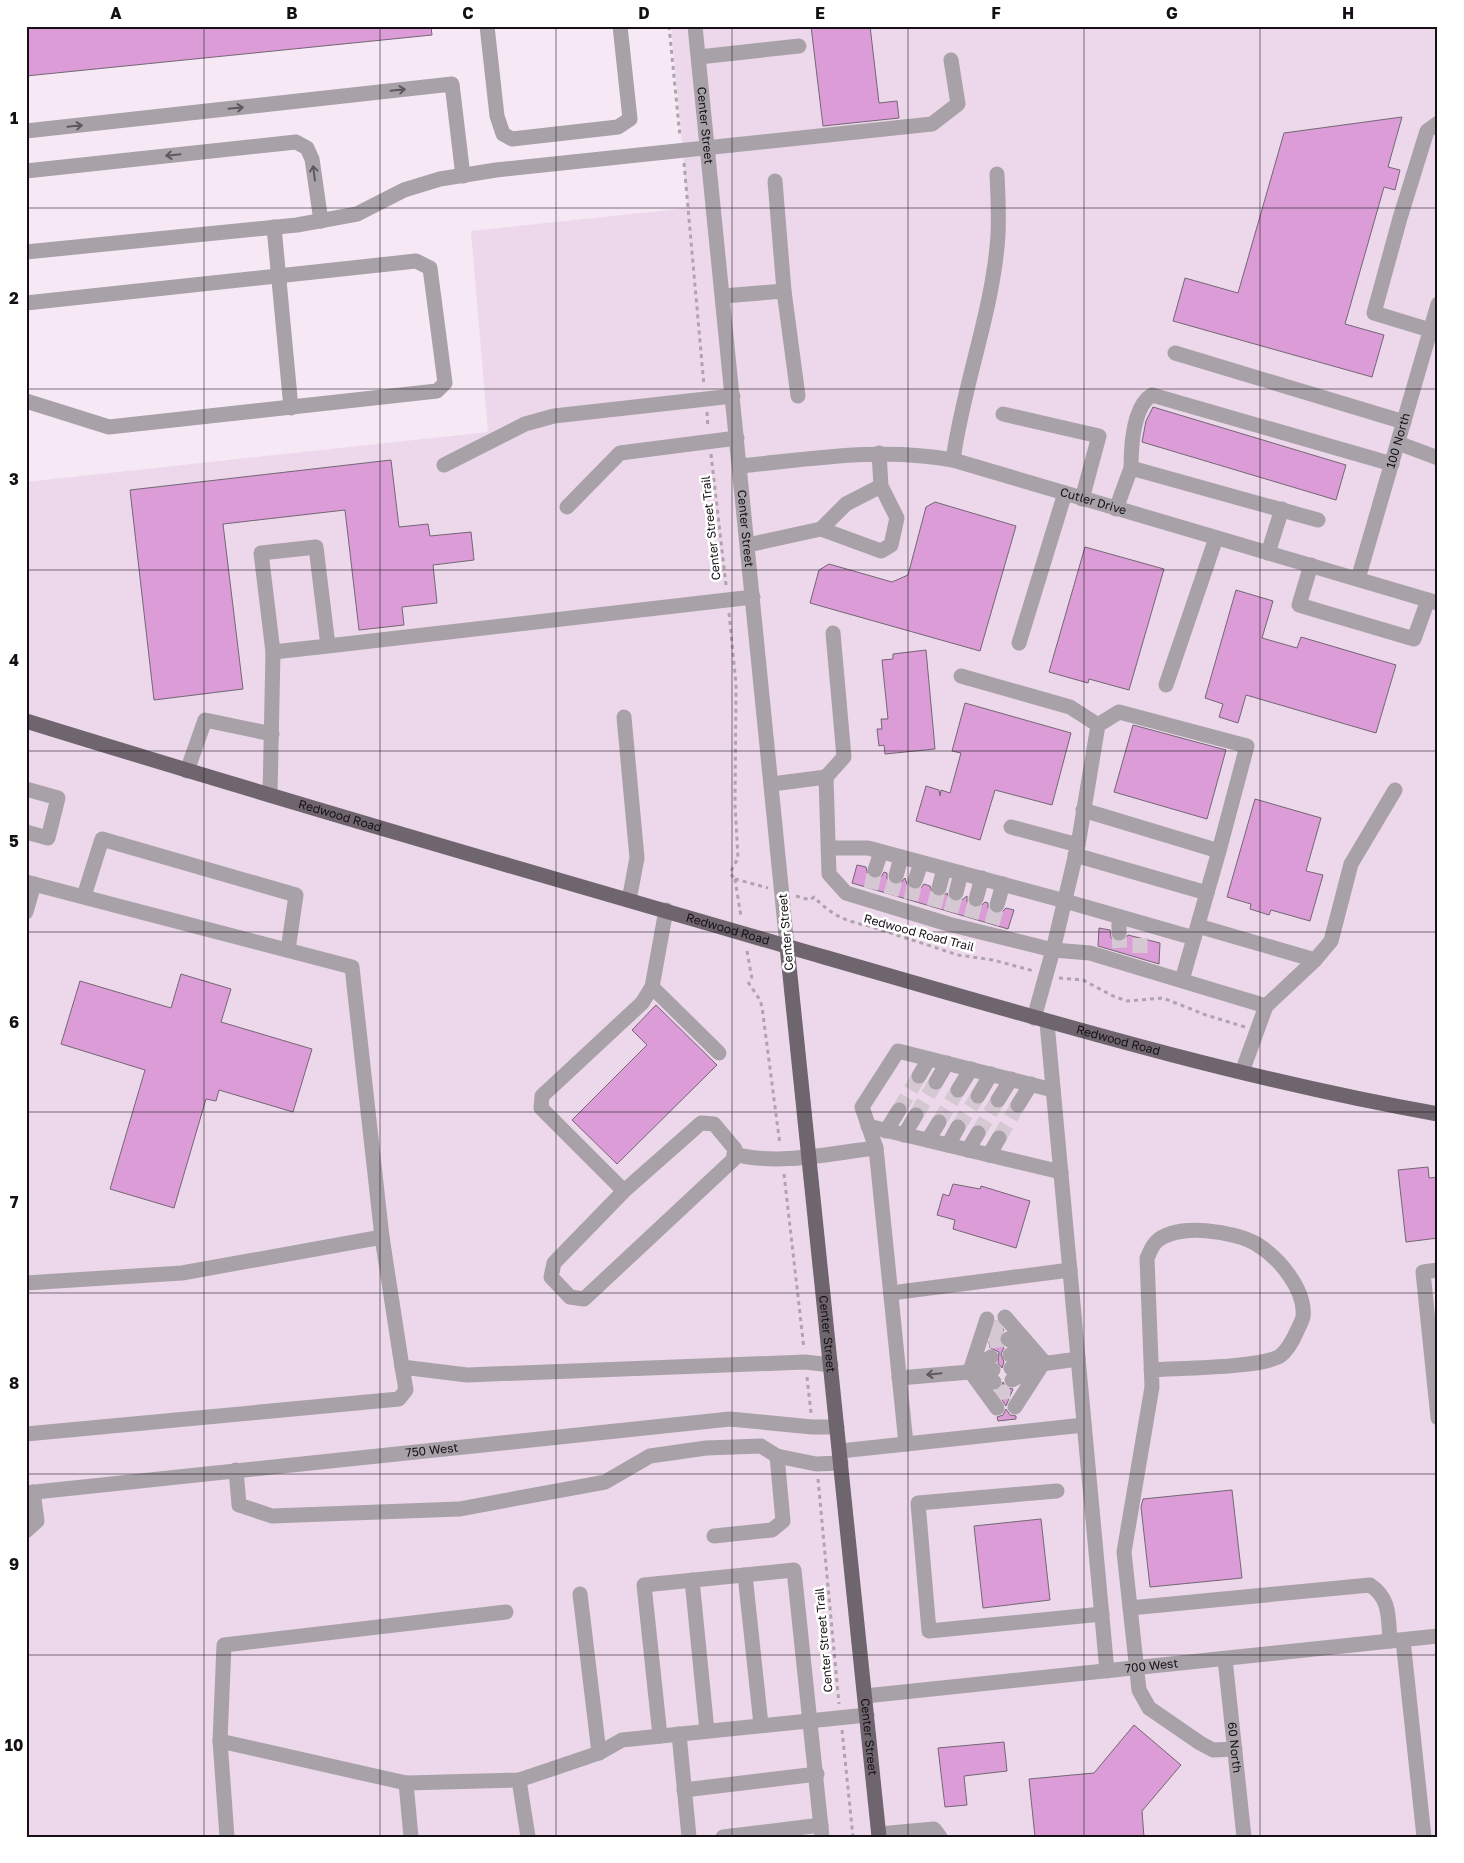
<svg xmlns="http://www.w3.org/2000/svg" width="1464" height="1863" font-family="'Golos Text',sans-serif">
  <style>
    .built { fill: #ecd8ea }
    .building { fill: #db9cd8; stroke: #736772 }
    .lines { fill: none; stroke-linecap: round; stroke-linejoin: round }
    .minor-tunnel { stroke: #d5c8d3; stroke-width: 15; stroke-dasharray: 15 8; stroke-linecap: butt }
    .path { stroke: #afa3ad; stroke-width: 3; stroke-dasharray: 4 4; stroke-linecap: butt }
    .minor { stroke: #a8a2a8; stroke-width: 15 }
    .major { stroke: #6f656e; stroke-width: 15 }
    .oneway { stroke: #5e595e }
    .grid { fill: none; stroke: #151015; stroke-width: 1; stroke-opacity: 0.55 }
    .labels { text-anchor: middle; stroke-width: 5; stroke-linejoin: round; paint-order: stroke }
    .street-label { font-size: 12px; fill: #151015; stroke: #fff }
    .neatline { fill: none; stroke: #151015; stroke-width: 2 }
    .grid-label { font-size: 16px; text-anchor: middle; font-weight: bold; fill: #151015 }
  </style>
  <rect width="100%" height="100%" fill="#f7e8f5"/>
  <path class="built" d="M671 26H1438V1837H26V482L488 432 471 231 688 208Z"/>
  <g class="building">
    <path d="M26 26H431L432 35 26 76Z"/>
    <path d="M811 26H870L879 103 897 101 899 118 823 126Z"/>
    <path d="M1402 117 1388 167 1400 170 1395 190 1384 187 1345 324 1384 335 1372 377 1173 321 1185 278 1238 293 1284 133Z"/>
    <path d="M1153 407 1346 465 1336 500 1142 442 1146 421Z"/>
    <path d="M391 460 399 527 428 524 430 536 471 532 474 560 433 565 437 603 402 607 404 625 359 630 345 510 223 524 243 689 154 700 130 490Z"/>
    <path d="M935 502 1016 526 980 651 810 603 819 570 829 564 892 582 908 575 926 507Z"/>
    <path d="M1085 547 1164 569 1129 690 1089 679 1088 683 1049 672Z"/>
    <path d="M1236 590 1273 601 1262 638 1297 648 1301 637 1396 665 1376 733 1246 695 1238 723 1219 717 1223 704 1205 698Z"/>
    <path d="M926 650 935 749 885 754 884 745 879 746 877 729H882L881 719H888L882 660 893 659V654Z"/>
    <path d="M965 703 1071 733 1052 805 995 790 980 840 916 821 926 786 939 790 940 796 941 790 950 793 961 753 952 751Z"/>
    <path d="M1133 725 1226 750 1207 819 1114 792Z"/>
    <path d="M1255 799 1321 818 1306 871 1323 875 1310 921 1271 910 1269 915 1250 909 1251 904 1227 897Z"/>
    <path d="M857 865 866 867 868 876 873 879 881 877 884 872 887 873V879L893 885H899L905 878 908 887 913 890 921 888 924 884 930 886 933 895 941 897 947 893 949 899 953 902H959L967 896V902L973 908H979L985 902 988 903V908L994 914H1000L1006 908 1014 910 1008 929 852 883Z"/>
    <path d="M1099 928 1110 930 1111 938 1119 942 1124 941 1128 935 1160 943 1159 964 1098 946Z"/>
    <path d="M181 974 231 989 221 1022 312 1049 293 1112 219 1090 216 1101 206 1099 174 1208 110 1189 145 1070 61 1044 80 981 171 1008Z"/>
    <path d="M656 1005 717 1065 617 1164 572 1120 647 1045 632 1030Z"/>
    <path d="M1428 1167 1429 1178 1438 1177V1238L1406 1242 1398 1170Z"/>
    <path d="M953 1184 980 1189 981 1186 1030 1201 1016 1248 953 1229 955 1220 937 1215 943 1194 949 1196Z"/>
    <path d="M996 1320 1004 1330 999 1338 1000 1344 1004 1348 1001 1354 1004 1362 1002 1368 998 1363 999 1352 990 1348 989 1342Z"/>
    <path d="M1003 1382 1007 1388 1013 1389 1006 1406 996 1391 1000 1389Z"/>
    <path d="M1006 1409 1010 1415 1016 1416V1419L998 1421 997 1417 1003 1415Z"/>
    <path d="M1232 1490 1242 1578 1150 1587 1141 1507 1143 1499Z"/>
    <path d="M1041 1519 1050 1600 983 1608 974 1526Z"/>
    <path d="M1134 1725 1181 1765 1142 1811 1144 1837H1035L1029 1779 1094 1773Z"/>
    <path d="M1004 1742 1007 1771 964 1776 967 1805 945 1807 938 1748Z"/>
  </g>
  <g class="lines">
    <g class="minor-tunnel">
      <path d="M871 889 875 870"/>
      <path d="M891 895 896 876"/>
      <path d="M911 900 915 881"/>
      <path d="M934 907 939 888"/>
      <path d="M951 912 956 893"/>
      <path d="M971 918 976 899"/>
      <path d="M992 924 997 905"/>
      <path d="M1119 933 1120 953"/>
      <path d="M1140 938V959"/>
      <path d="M899 1110 919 1076"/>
      <path d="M916 1115 936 1082"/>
      <path d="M939 1122 958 1090"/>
      <path d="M958 1127 978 1096"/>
      <path d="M978 1133 998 1100"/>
      <path d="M999 1138 1018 1105"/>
      <path d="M988 1329 1006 1326"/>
      <path d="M989 1341 1008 1339"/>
      <path d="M995 1393 1013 1391"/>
    </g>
    <g class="path">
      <path d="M669 26 680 137"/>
      <path d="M684 163 704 386"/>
      <path d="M707 412 708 428"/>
      <path d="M711 454 726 585"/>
      <path d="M729 613 736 684 735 805 738 858 730 873 735 879"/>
      <path d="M735 879 768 888"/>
      <path d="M735 879 741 917"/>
      <path d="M796 896 810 900 814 897C831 915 845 921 869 926L958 955 993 960 1034 971"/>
      <path d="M747 951 752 979"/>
      <path d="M1059 978 1083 980 1113 996 1127 1001 1163 998 1206 1015 1245 1027"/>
      <path d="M748 982 760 1000 762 1007 780 1145"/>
      <path d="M784 1174 804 1349"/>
      <path d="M807 1377 811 1413"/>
      <path d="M818 1479 839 1704"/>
      <path d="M842 1730 853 1837"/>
    </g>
    <g class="minor">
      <path d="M487 26 497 116 503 134 512 139 618 127 630 119 620 26"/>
      <path id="s1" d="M695 26 787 946"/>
      <path d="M699 57 799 46"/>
      <path d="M26 131 452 84 463 176"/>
      <path d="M26 171 296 142 307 148 312 159 321 221"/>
      <path d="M274 227 291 408"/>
      <path d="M26 252 297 225 357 214 404 190 440 179 496 170 932 124 958 104 951 60"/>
      <path d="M784 291 798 396"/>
      <path d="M723 296 784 291 775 181"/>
      <path d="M26 303 416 261 430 268 445 383 437 391 109 427 26 401"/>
      <path d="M1430 330 1374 313 1400 218 1427 131 1438 123"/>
      <path d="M1175 353 1404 422"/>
      <path d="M1003 414 1099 436 1082 499"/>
      <path d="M1398 443 1438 458"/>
      <path d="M879 453 881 486 897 518 891 545 881 551 821 529 846 504 881 486"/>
      <path d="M953 460C963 385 993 312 998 235 999 215 998 194 997 174"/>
      <path d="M444 465 525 424 554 416 733 396"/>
      <path id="s2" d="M740 466C812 459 881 447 953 460L1438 603"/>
      <path d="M1131 468C1131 448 1133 406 1152 395L1392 464"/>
      <path d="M567 507 620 453 737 438"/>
      <path d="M1116 509 1131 468 1318 520"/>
      <path d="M748 545 821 529"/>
      <path d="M1268 553 1282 509"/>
      <path d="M1311 565 1299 605 1414 639 1428 600"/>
      <path id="s3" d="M1358 579 1438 304"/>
      <path d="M1019 643 1065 493"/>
      <path d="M328 646 316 547 261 553 273 652 328 646 753 597"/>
      <path d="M961 676 1070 707 1098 725 1078 845 1053 950 1090 953 1266 1006 1242 1072"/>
      <path d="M1166 685 1216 538"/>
      <path d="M624 717 637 858 629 900"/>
      <path d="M187 771 205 720 272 734"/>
      <path d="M826 777 844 757 833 633"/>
      <path d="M772 784 826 777 829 874 846 893 948 924 1053 950 1034 1018"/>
      <path d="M26 789 58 798 48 838 26 832"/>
      <path d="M270 795 273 652"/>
      <path d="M1083 810 1219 851 1247 746 1119 712 1098 725"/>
      <path d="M1011 827 1078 845"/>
      <path d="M829 848H868L1065 901 1194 938"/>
      <path d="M1075 855 1207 893"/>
      <path d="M875 870 881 852"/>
      <path d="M896 876 901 857"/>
      <path d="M915 881 921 863"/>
      <path d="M26 882 352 967 382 1237 402 1367 467 1375 805 1362 831 1365"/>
      <path d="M939 888 944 869"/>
      <path d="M956 893 961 873"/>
      <path d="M84 896 102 839 296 895 288 950"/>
      <path d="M976 899 982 878"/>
      <path d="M997 905 1003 884"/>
      <path d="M666 910 652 987 719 1053"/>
      <path d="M26 912 34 884"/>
      <path d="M1119 917V933"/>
      <path d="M1198 926 1315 960"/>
      <path d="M1182 980 1219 851"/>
      <path d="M1266 1006 1315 960 1331 941 1351 864 1395 790"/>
      <path d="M1047 1023 1107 1671"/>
      <path d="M919 1076 929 1059"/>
      <path d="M936 1082 947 1063"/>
      <path d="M958 1090 971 1069"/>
      <path d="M1053 1090 898 1051 862 1107 876 1148 906 1444 1084 1425"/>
      <path d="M978 1096 991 1074"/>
      <path d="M998 1100 1011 1079"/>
      <path d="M1018 1105 1031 1084"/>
      <path d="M868 1126 1061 1172"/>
      <path d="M886 1131 899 1110"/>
      <path d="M904 1135 916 1115"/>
      <path d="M928 1140 939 1122"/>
      <path d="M948 1145 958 1127"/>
      <path d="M968 1150 978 1133"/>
      <path d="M734 1154C779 1166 831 1153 876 1148"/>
      <path d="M989 1155 999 1138"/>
      <path d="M624 1191 554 1263 551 1277 570 1297 584 1299 734 1159 735 1149 714 1124 701 1123 624 1191 541 1108 542 1096 642 1003 652 987"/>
      <path d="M1438 1270 1423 1272 1438 1418"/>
      <path d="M26 1283 182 1273 382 1237"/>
      <path d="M891 1293 1070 1270"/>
      <path d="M1005 1317 1044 1362"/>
      <path d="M1008 1339 1030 1353"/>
      <path d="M1010 1355 1035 1360"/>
      <path d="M1011 1368 1078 1359"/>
      <path d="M971 1370 991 1357"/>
      <path d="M1151 1370C1177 1368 1261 1368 1280 1356 1287 1351 1294 1338 1297 1331 1299 1327 1302 1321 1303 1317 1306 1290 1279 1258 1258 1245 1236 1231 1176 1222 1156 1242 1152 1246 1149 1254 1147 1258L1152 1387 1124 1552 1139 1690 1149 1708 1200 1743 1213 1750 1235 1749"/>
      <path d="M970 1371 987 1319"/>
      <path d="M970 1371 997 1408"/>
      <path d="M971 1372 994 1382"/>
      <path d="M899 1378 993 1370"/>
      <path d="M1012 1380 1034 1368"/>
      <path d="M1015 1407 1044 1362"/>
      <path d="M26 1434 399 1399 406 1390 402 1367"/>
      <path d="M840 1451 906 1444"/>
      <path d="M236 1470 239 1505 272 1516 459 1509 605 1482 650 1456 706 1448 761 1446 777 1456 816 1464 841 1463"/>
      <path d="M1057 1491 918 1503 929 1631 1102 1614"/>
      <path id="s4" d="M26 1493 730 1419 812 1427H837"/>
      <path d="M26 1531 37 1521 33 1492"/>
      <path d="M714 1536 772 1530 783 1521 777 1456"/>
      <path d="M745 1575 761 1725"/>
      <path d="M692 1580 707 1731"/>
      <path d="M580 1594 599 1753"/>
      <path d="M1130 1608 1370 1585C1391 1599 1388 1618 1390 1641"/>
      <path d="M506 1612 224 1645 220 1741 406 1783 519 1780 599 1753 622 1740 867 1715"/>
      <path d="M1403 1640 1424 1837"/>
      <path id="s5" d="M1225 1659 1244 1837"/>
      <path id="s6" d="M865 1696 1438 1636"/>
      <path d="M679 1734 689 1837"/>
      <path d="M660 1736 644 1585 794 1570 822 1837"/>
      <path d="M220 1741 227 1837"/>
      <path d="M519 1780 528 1837"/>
      <path d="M406 1783 411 1837"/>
      <path d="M684 1790 817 1774"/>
      <path d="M879 1834 934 1829 940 1837"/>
      <path d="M723 1837 821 1825"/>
    </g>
    <g class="major">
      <path id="s7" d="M26 721C291 803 558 880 824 957 1027 1015 1229 1077 1438 1114"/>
      <path id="s8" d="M787 946 879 1837"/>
    </g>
  </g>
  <defs><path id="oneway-shaft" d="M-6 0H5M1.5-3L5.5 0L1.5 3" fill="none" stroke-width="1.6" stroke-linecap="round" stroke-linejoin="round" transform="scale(1.25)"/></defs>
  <g class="oneway">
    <use href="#oneway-shaft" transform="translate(398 90) rotate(-6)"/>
    <use href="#oneway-shaft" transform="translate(236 108) rotate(-6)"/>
    <use href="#oneway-shaft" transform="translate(75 126) rotate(-6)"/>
    <use href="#oneway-shaft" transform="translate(173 155) rotate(174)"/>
    <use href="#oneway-shaft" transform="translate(314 173) rotate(-97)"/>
    <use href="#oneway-shaft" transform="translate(934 1374) rotate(174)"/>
  </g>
  <path class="grid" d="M204 26V1837M380 26V1837M556 26V1837M732 26V1837M908 26V1837M1084 26V1837M1260 26V1837M26 208H1438M26 389H1438M26 570H1438M26 751H1438M26 932H1438M26 1112H1438M26 1293H1438M26 1474H1438M26 1655H1438"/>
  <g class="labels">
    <g class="street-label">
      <text dy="4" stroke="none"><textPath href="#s1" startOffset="100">Center Street</textPath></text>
      <text dy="4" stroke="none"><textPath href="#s3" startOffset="144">100 North</textPath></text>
      <text dy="4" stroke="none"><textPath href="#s2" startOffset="360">Cutler Drive</textPath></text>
      <text transform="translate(711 528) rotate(-96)" y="4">Center Street Trail</text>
      <text dy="4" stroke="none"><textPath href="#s1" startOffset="505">Center Street</textPath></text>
      <text dy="4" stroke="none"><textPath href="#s7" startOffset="328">Redwood Road</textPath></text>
      <text dy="4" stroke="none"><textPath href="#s7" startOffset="732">Redwood Road</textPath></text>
      <text transform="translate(786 932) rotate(-95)" y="4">Center Street</text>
      <text transform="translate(919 933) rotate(15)" y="4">Redwood Road Trail</text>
      <text dy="4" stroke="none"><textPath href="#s7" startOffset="1138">Redwood Road</textPath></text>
      <text dy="4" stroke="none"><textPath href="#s8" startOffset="390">Center Street</textPath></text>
      <text dy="4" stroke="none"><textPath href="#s4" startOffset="408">750 West</textPath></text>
      <text transform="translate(824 1640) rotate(-95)" y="4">Center Street Trail</text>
      <text dy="4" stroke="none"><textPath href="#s6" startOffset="288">700 West</textPath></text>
      <text dy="4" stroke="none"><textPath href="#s8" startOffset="795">Center Street</textPath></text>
      <text dy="4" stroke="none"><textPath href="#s5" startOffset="89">60 North</textPath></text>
    </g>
  </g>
  <rect width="1464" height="1863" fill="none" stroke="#ffffff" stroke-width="55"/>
  <rect x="28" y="28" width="1408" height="1808" class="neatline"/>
  <g class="grid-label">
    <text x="116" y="19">A</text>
    <text x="292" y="19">B</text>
    <text x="468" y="19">C</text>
    <text x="644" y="19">D</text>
    <text x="820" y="19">E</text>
    <text x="996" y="19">F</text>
    <text x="1172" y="19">G</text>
    <text x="1348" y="19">H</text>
    <text x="14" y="124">1</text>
    <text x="14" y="304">2</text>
    <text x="14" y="485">3</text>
    <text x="14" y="666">4</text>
    <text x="14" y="847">5</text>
    <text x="14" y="1028">6</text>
    <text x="14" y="1208">7</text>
    <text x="14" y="1389">8</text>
    <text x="14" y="1570">9</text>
    <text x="14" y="1751">10</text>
  </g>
</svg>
